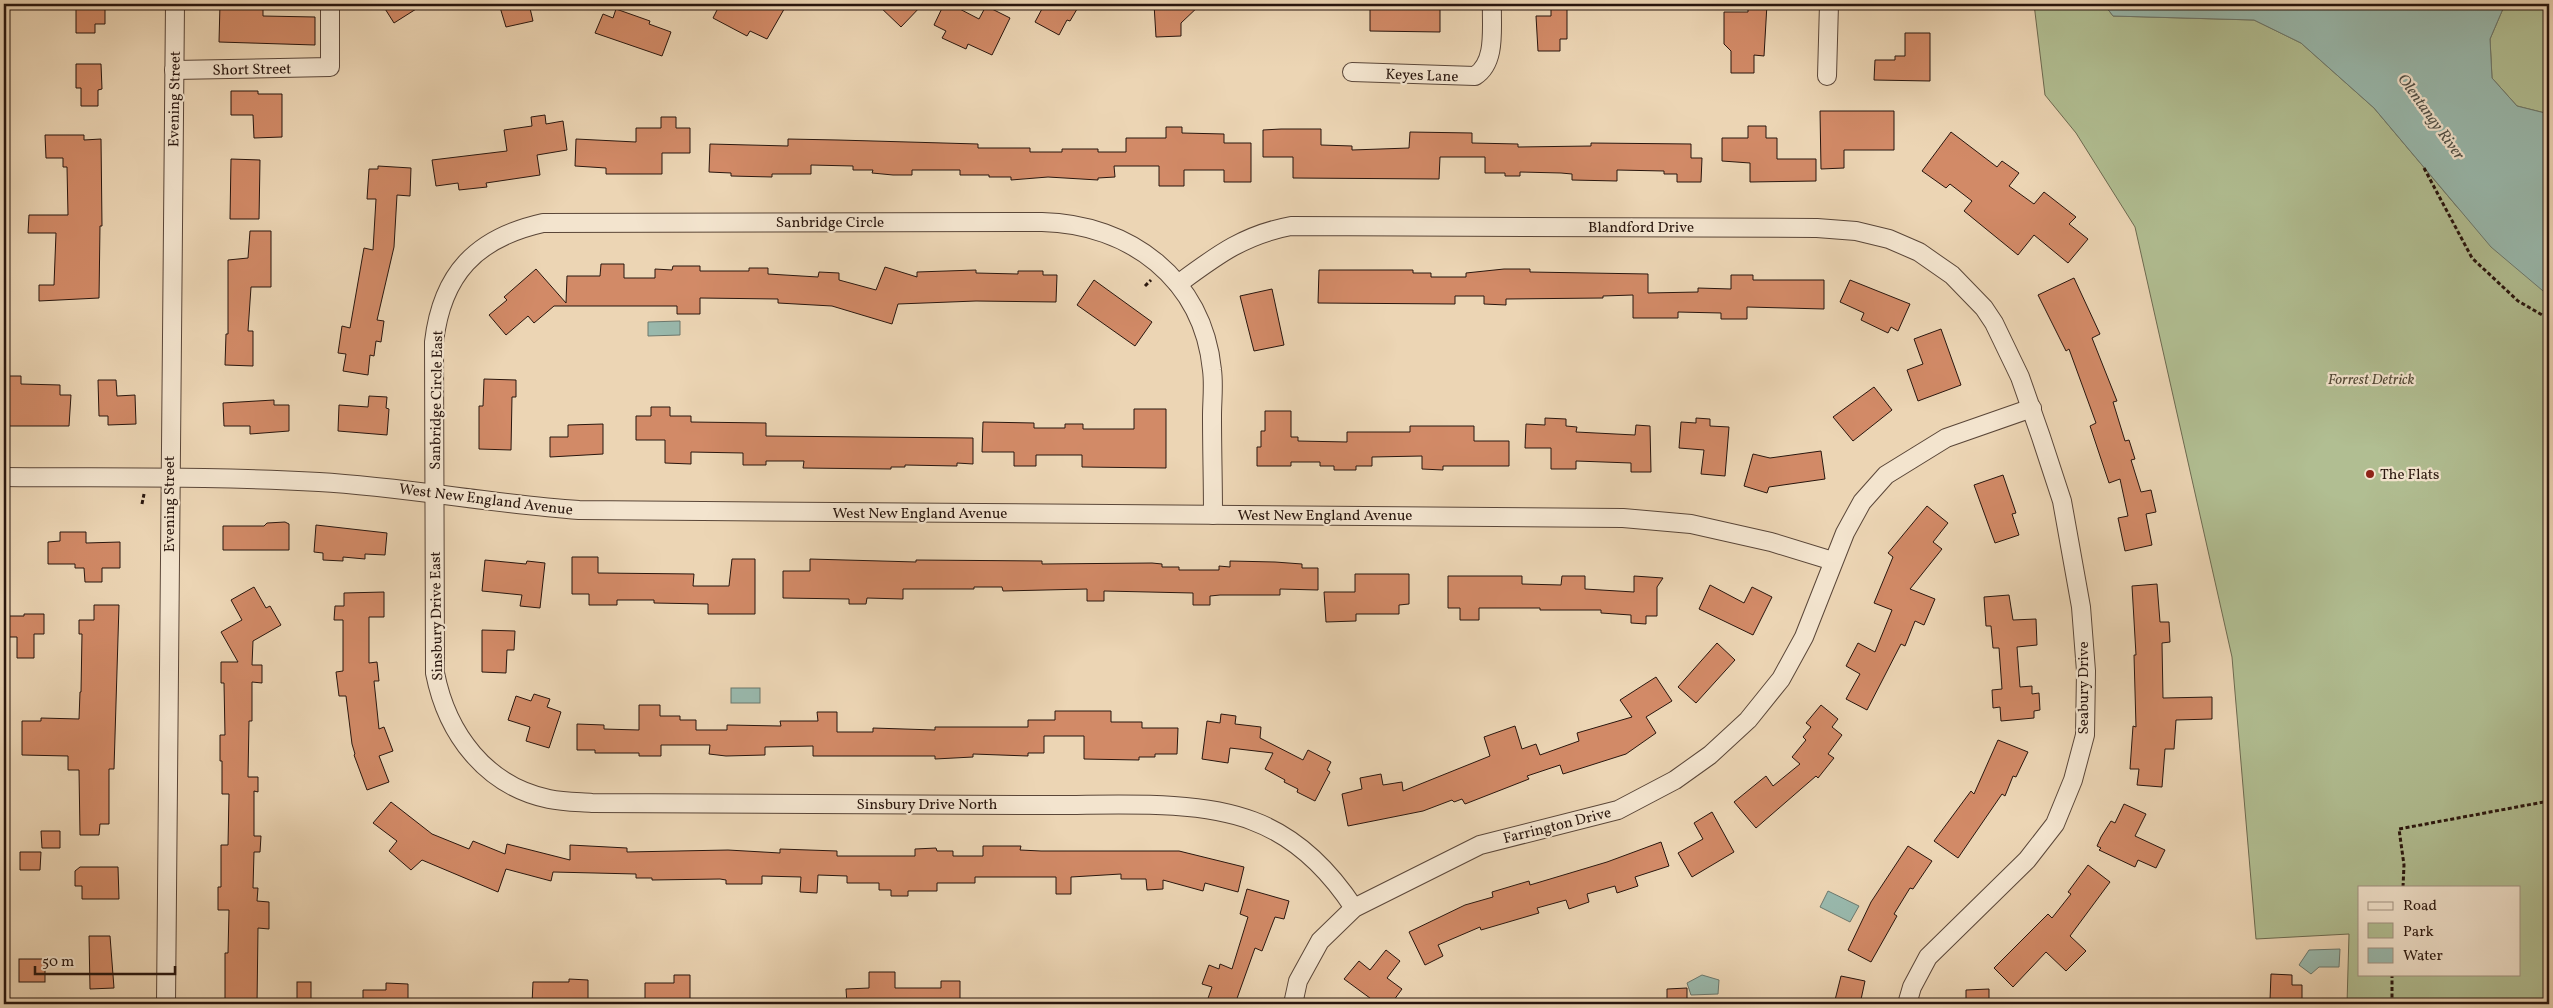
<svg xmlns="http://www.w3.org/2000/svg" width="2553" height="1008" font-family="Vollkorn,serif">
  <style>
    .green { fill: #b1be92; stroke: #6d6a50; fill-rule: evenodd }
    .water { fill: #99b9ad; stroke: #6c786d }
    .building { fill: #d28a67; stroke: #29160e }
    .lines { fill: none; stroke-linecap: round; stroke-linejoin: round }
    .minor-casing { stroke: #5a4638; stroke-width: 20 }
    .path { stroke: #29160e; stroke-width: 3; stroke-dasharray: 4 2.5; stroke-linecap: butt }
    .minor { stroke: #f3e4ce; stroke-width: 18 }
    .poi-dot { fill: #8f2418; stroke: #f3e4ce; stroke-width: 2 }
    .labels { text-anchor: middle; stroke-width: 4.5; stroke-linejoin: round; paint-order: stroke }
    .street-label { font-size: 15px; fill: #29160e; stroke: #f3e4ce }
    .park-label { font-size: 15px; font-style: italic; fill: #524836; stroke: #f3e4ce }
    .poi-label { font-size: 15px; fill: #29160e; stroke: #f3e4ce; text-anchor: start }
    .water-label { font-size: 16px; font-style: italic; fill: #504f46; stroke: #f3e4ce }
  </style>
  <rect width="100%" height="100%" fill="#ecd5b4"/>
  <filter id="stains"><feTurbulence type="fractalNoise" baseFrequency=".004" numOctaves="4"/><feColorMatrix values="0 0 0 0 .2 0 0 0 0 .09 0 0 0 0 .02 0 0 0 .5 -.17"/></filter>
  <radialGradient id="worn" r=".72"><stop offset=".6" stop-color="#630" stop-opacity="0"/><stop offset="1" stop-color="#630" stop-opacity=".3"/></radialGradient>
  <g class="green">
    <path d="M2034 4H2104L2113 16 2254 20 2301 43 2374 108 2458 208 2549 292V1004H2347L2349 934 2256 939 2232 657 2135 227 2076 133 2045 95ZM2359 887H2519V974H2359Z"/>
    <path d="M2505 4H2549V114L2517 106 2492 78 2490 39Z"/>
  </g>
  <g class="water">
    <path d="M2104 4H2505L2490 39 2492 78 2517 106 2549 114V296L2491 247 2374 108 2301 43 2254 20 2113 16Z"/>
    <path d="M680 321V335L648 336V322Z"/>
    <rect x="731" y="688" width="29" height="15"/>
    <path d="M1828 891 1859 906 1850 922 1820 907Z"/>
    <path d="M2340 949 2339 967H2319L2311 974 2299 965 2309 950Z"/>
    <path d="M1702 975 1719 980 1718 994 1691 995 1687 983Z"/>
  </g>
  <g class="building">
    <path d="M76 4H105V24H95V33H76Z"/>
    <path d="M220 4H263V16L315 17V45L219 42Z"/>
    <path d="M382 4H424L394 23Z"/>
    <path d="M499 4H529L533 21 506 27Z"/>
    <path d="M720 4H787L767 39 750 31 747 36 713 18Z"/>
    <path d="M877 4H923L901 27Z"/>
    <path d="M944 4H950L979 19 986 6 1010 18 992 55 968 44 966 49 942 38 946 31 934 25Z"/>
    <path d="M1038 4H1080L1070 21 1067 20 1059 35 1035 22 1043 7Z"/>
    <path d="M1154 4H1201L1181 23V36L1156 37Z"/>
    <path d="M1386 4H1440V32L1370 31V7H1386Z"/>
    <path d="M1748 4H1767L1764 56 1754 55V73H1731V51L1724 44V12H1748Z"/>
    <path d="M1551 5H1567V39H1560V51H1538L1536 16H1551Z"/>
    <path d="M616 9 650 21 649 24 671 32 662 56 595 33 603 14 613 18Z"/>
    <path d="M1905 33H1930V81L1874 80 1875 60H1895V56H1905Z"/>
    <path d="M76 64H101L102 89 98 90V106H81V88H76Z"/>
    <path d="M231 91H258V94H282V137L254 138 253 115H231Z"/>
    <path d="M1820 111H1894V150H1844V168L1821 169Z"/>
    <path d="M545 115 546 124 563 121 567 150 537 155 540 175 486 183 487 187 459 190 458 183 436 186 432 160 507 151 504 130 532 126 531 117Z"/>
    <path d="M661 117H676V128H690V153H662V174H606V168L575 166 576 139 636 142V128H661Z"/>
    <path d="M1748 126H1766V138H1777V159H1816V181L1750 182V163L1722 161V138H1748Z"/>
    <path d="M1166 127H1182V133L1224 134V143H1251V182H1224V170H1184V186H1159V166H1114L1115 177 1098 178V180L1048 177 1011 180V177H989V175H960V170H912V175H893L872 173 873 170H853V166L811 165V174H772V177L731 176V173L709 172 710 144 788 146V139L838 140 978 144V148H1030V152H1062V149H1098V152H1126V138H1166Z"/>
    <path d="M1281 129H1321V145L1352 146V150L1409 148 1410 132 1472 133V143L1518 144V147L1591 146V143L1691 144V158H1702L1701 182H1677V174H1664V171L1617 170V181L1572 180V174L1561 173 1520 172V176H1505V173H1485V157H1440L1439 179 1293 178V157H1263V130Z"/>
    <path d="M1951 132 1997 167 2002 161 2019 173 2009 186 2034 204 2044 192 2076 217 2069 224 2088 239 2068 263 2034 235 2018 255 1964 211 1972 201 1950 184 1946 188 1922 171Z"/>
    <path d="M45 135H84V140L101 139 102 226H100L99 298 39 301V285H54L56 233H28L29 215H68L67 167H63V158H46Z"/>
    <path d="M231 159 260 160 259 219H230Z"/>
    <path d="M378 166 411 168 410 196 397 195 394 247 377 320 384 321 381 342 376 341 374 356 370 355 368 375 343 371 346 354 338 353 342 326 350 328 364 248 373 250 376 199H367L369 169H378Z"/>
    <path d="M250 231H271V287H251L248 331H253V366L225 365 226 334H228V260L248 258Z"/>
    <path d="M601 264H624V278H655V269L672 270 673 266H700V271H749V268H768V274L818 277 819 272 839 273V280L876 290 885 267 917 277V272L976 270V273L1018 274V271H1043V275H1057L1056 302 976 301 898 304 892 324 832 306 778 303V299L700 298V314H677V306H554L534 323 528 316 506 335 489 315 507 300 504 297 536 269 566 303 567 276H600Z"/>
    <path d="M1504 269H1530V272L1648 274V293L1698 292V288L1731 289V275H1753V280H1824V309L1747 307V319H1721V313L1678 312V318H1633V295L1603 296V298L1506 299V305L1484 304V296H1455V304L1318 303 1319 270H1413V273H1431V277H1466V273Z"/>
    <path d="M2074 278 2100 334 2092 338 2117 401 2113 402 2125 441 2129 440 2135 459 2131 460 2141 492 2151 490 2156 512 2146 514 2152 545 2125 551 2118 518 2128 516 2120 479 2109 483 2090 426 2096 423 2069 349 2066 351 2038 295Z"/>
    <path d="M1094 280 1152 322 1135 346 1077 305Z"/>
    <path d="M1850 280 1910 304 1898 331 1891 327 1888 333 1861 320 1864 313 1840 302Z"/>
    <path d="M1272 289 1284 345 1254 351 1240 296Z"/>
    <path d="M1941 329 1961 385 1918 401 1907 370 1923 364 1914 339Z"/>
    <path d="M4 376H21V384L60 385V395H71L69 426H4Z"/>
    <path d="M484 379 516 380V397H512L511 450 479 449V406H483Z"/>
    <path d="M98 380H116L117 396 135 395 136 424 108 425V416H99Z"/>
    <path d="M1874 387 1892 410 1853 441 1833 417Z"/>
    <path d="M369 396 387 397 386 408 389 409 387 435 338 431 339 405 368 407Z"/>
    <path d="M274 400V405H289V431L250 434V426H224L223 403Z"/>
    <path d="M651 407H670V416H691V422L766 423V436L973 438V464L957 463V466L905 465V467H891V469L803 468 804 461H766V465H743V453L691 452V464L665 463V440H636V416H651Z"/>
    <path d="M1134 409H1166V468L1082 467V455H1036V466H1014V452H982L983 422 1034 423V428H1065V424H1083V429H1134Z"/>
    <path d="M1265 411H1291V437H1298V441L1347 442V432H1410V426H1474V441H1509V466H1443V470L1422 469V456L1372 457V466H1356V470H1334V466H1320V462H1291V466H1257V447H1261V431H1265Z"/>
    <path d="M1545 418 1566 419V426L1577 427 1576 432 1635 435 1636 425 1650 426 1651 472H1631V463L1576 461V469H1551V448H1525L1526 424 1545 425Z"/>
    <path d="M1696 418 1710 419V426L1729 427 1725 476 1701 474 1704 450 1679 448 1681 422 1696 423Z"/>
    <path d="M603 424V454L550 457V437H568V425Z"/>
    <path d="M1821 451 1825 479 1769 487 1767 493 1744 486 1753 454 1770 458Z"/>
    <path d="M2003 475 2016 513 2012 514 2019 535 1995 543 1974 485Z"/>
    <path d="M1927 506 1948 523 1933 542 1942 549 1910 589 1935 599 1924 625 1915 621 1905 646 1901 644 1867 710 1846 699 1860 674 1846 666 1858 643 1875 652 1892 610 1874 603 1893 557 1888 553Z"/>
    <path d="M285 522 289 524V550H223V526H264L267 523Z"/>
    <path d="M316 525 387 533 385 555 365 554V559L343 557V561L323 560V553L314 552Z"/>
    <path d="M60 532H86V543L120 542V568H102V582H85L84 568H75V564H48V542L60 541Z"/>
    <path d="M572 557H598V573L694 574 693 586H729L732 559H755V614H708V604L654 603V600H617V605H589V594H572Z"/>
    <path d="M810 559 916 562V560L1042 561V564L1152 563 1162 564V567H1179V570H1219V566L1230 567V561L1275 562 1302 564V568H1318V590L1280 589V595H1220L1210 596V605H1193V593L1104 591V601H1087V589L1003 591 1002 587H974V589H903V599L867 598 866 604H849V599L783 598V571H810Z"/>
    <path d="M485 560 526 564 527 561 545 563 540 608 520 606 522 595 482 591Z"/>
    <path d="M1355 574H1409V604L1399 605V614H1356V621L1326 622 1324 592H1355Z"/>
    <path d="M1448 576H1522V584L1561 585 1562 576H1585V589L1634 592V576L1663 578 1657 587V616H1646V624L1631 623V615L1601 613V610H1540V608H1479V620H1460V608H1448Z"/>
    <path d="M2157 584 2160 622H2169L2170 642 2162 643 2163 698 2212 697V719L2176 720 2174 749H2165L2162 787 2137 785 2139 769H2130L2133 726 2136 727 2134 655H2136L2132 586Z"/>
    <path d="M1710 585 1744 603 1752 587 1772 597 1753 635 1699 609Z"/>
    <path d="M254 587 266 608 270 606 281 625 253 641 252 665H262V683L252 682V721H249L248 777H258V792L254 791V836H261L260 852H254L253 888H258L257 901 269 902V929L258 928 257 1004H225V953H228L229 910H218V887H221V845H228L229 794H222V761H220V735H225L224 683H221V662H238L221 632 242 620 231 600Z"/>
    <path d="M384 592V617H369V663L377 662 379 681H374L379 729 384 727 393 751 379 756 389 782 367 790 354 755 355 754 352 744 346 696H339L336 672 343 671V620H334L335 606H344V593Z"/>
    <path d="M2009 595 2013 620 2036 619 2037 645 2017 647 2020 687 2032 686V694L2039 693 2040 710 2034 711V718L2001 721 2000 707 1993 708 1992 690 2002 689 1999 648H1993L1991 626H1986L1984 597Z"/>
    <path d="M94 605H119L114 769H109V824H100L99 835H80L79 770H68V756L22 755V721H41V718L79 719 80 692H81L82 634H79V620H94Z"/>
    <path d="M24 614H44V634H34V658H17V637H4V616H24Z"/>
    <path d="M482 630 515 631 514 650H507L506 673 482 672Z"/>
    <path d="M1717 643 1735 660 1696 703 1678 687Z"/>
    <path d="M1656 677 1672 701 1646 717 1656 733 1626 754 1563 774 1560 765 1527 776 1529 779 1465 804 1462 799 1454 802 1452 800 1423 811 1348 826 1342 794 1362 789 1360 778 1381 774 1383 785 1402 782 1403 791 1490 756 1484 737 1515 726 1522 749 1536 744 1540 755 1579 741 1577 733 1632 717 1620 700Z"/>
    <path d="M534 694 550 699 547 707 561 712 549 748 526 741 530 727 508 720 516 696 531 701Z"/>
    <path d="M639 705H660V716H680V720H696V730H727V725L781 726 780 721H818L817 712H837V732H873V728L935 730V727H1028V720H1055V711H1111V722H1142V728H1178L1177 754H1155V757H1139V760L1084 759V736H1044V753H1028V756L973 754V757L935 759V756H813V746L765 747V755L726 756 709 754 710 745H661V756H639V753H595V750H577V724L604 725V729L639 730Z"/>
    <path d="M1821 705 1838 719 1832 727 1842 735 1828 754 1834 758 1818 778 1816 776 1756 828 1734 802 1766 776 1773 786 1800 764 1792 757 1806 740 1803 737 1811 727 1806 723Z"/>
    <path d="M1221 714 1236 716 1235 724 1261 727 1260 738 1303 760 1308 750 1331 762 1327 770 1330 772 1315 801 1297 792 1298 789 1284 782 1285 780 1265 769 1273 753 1230 748 1228 763 1202 759 1207 721 1220 723Z"/>
    <path d="M1998 740 2028 752 2016 777 2013 776 2005 796 2002 794 1958 858 1934 841 1971 791 1974 794Z"/>
    <path d="M391 802 432 834 469 849 473 841 505 854 507 844 570 860V845L627 848V852L728 850 780 853V849L837 851V856H915V849L936 848 937 851H953V856H983V846H1021L1020 850 1041 851H1179L1244 867 1238 892 1205 883 1203 891 1163 880V889L1147 890 1146 879H1121V874L1071 877V894H1056V877H975V883H937V891H908V896H891V890H879V883H847V876L818 875 817 893 800 892 801 877 762 876V884H726V880L720 879 652 880V878H636V874L553 872 551 881 506 869 498 892 422 860 411 870 389 851 397 841 373 823Z"/>
    <path d="M2124 804 2146 814 2135 836 2165 850 2156 868 2138 860 2135 867 2099 850 2101 848 2097 846 2101 837 2111 821 2115 823Z"/>
    <path d="M1712 812 1734 852 1692 877 1678 853 1703 839 1694 823Z"/>
    <path d="M41 831H60V848H42Z"/>
    <path d="M1661 842 1669 866 1635 877 1638 886 1617 893 1615 886 1587 894 1589 902 1569 909 1566 900 1537 908 1539 913 1481 930 1480 927 1438 945 1443 956 1425 965 1409 932 1465 905 1493 897 1492 892 1529 881 1530 885 1607 862Z"/>
    <path d="M1908 846 1932 861 1913 889 1910 888 1894 914 1897 916 1871 962 1848 950 1871 902Z"/>
    <path d="M20 852H41L40 870H20Z"/>
    <path d="M2088 865 2110 882 2070 936 2086 951 2066 971 2046 952 2013 987 1994 968 2048 914 2052 918 2071 894 2068 892Z"/>
    <path d="M80 867H118L119 899H82V886H75V871Z"/>
    <path d="M1247 889 1289 901 1284 919 1275 917 1262 951 1255 948 1235 1004H1206L1212 987 1202 984 1209 965 1219 969 1220 964 1232 969 1248 917 1240 914Z"/>
    <path d="M89 936H110L114 988 90 989Z"/>
    <path d="M1386 950 1400 961 1387 978 1402 989 1391 1004H1378L1344 979 1359 961 1370 970Z"/>
    <rect x="19" y="959" width="26" height="23"/>
    <path d="M869 972H895V988H941V981H960V1004H847L846 989 869 988Z"/>
    <path d="M2271 974 2292 975V985H2302V1004H2278V1000H2270Z"/>
    <path d="M674 975H690V1004H645V983H674Z"/>
    <path d="M1841 976 1865 981 1860 1004H1834Z"/>
    <path d="M569 979 588 980V1004H532L533 982H569Z"/>
    <rect x="297" y="982" width="14" height="22"/>
    <path d="M386 983 408 984V1004H363V990H386Z"/>
    <path d="M1687 988V1004H1667V989Z"/>
    <path d="M1989 989V1004H1966V990Z"/>
  </g>
  <g class="lines">
    <g class="minor-casing">
      <g id="minor">
        <path d="M174 70 330 67V4"/>
        <path d="M1352 72 1475 76C1497 62 1491 27 1492 4"/>
        <path d="M1827 76 1829 4"/>
        <path d="M1178 284C1216 256 1243 235 1291 226L1817 228 1856 231 1889 239 1919 252 1952 275 1984 308 1994 323 2020 377 2041 437 2062 501 2081 607 2086 671 2085 735 2073 780 2055 824 2027 860 1928 957 1912 987 1907 1004"/>
        <path d="M4 477C109 478 214 476 319 482 406 487 492 504 579 510L1623 518 1691 524 1771 542 1833 561"/>
        <path d="M1213 515C1213 482 1212 449 1212 416 1212 401 1214 385 1212 370 1203 279 1130 224 1042 222L543 223C476 238 442 274 434 342L435 673C447 734 486 786 549 799 563 802 578 802 592 803 742 803 892 803 1041 805 1105 806 1194 798 1253 821 1296 837 1329 870 1354 908"/>
        <path d="M166 1004 175 4"/>
        <path d="M1293 1004 1298 981 1320 941 1354 908 1480 845 1618 810 1675 780 1710 755 1748 720 1781 679 1804 637 1845 533 1862 502 1886 475 1946 438 2032 408"/>
      </g>
    </g>
    <g class="path">
      <path d="M2424 168 2472 258 2518 301 2549 319"/>
      <path d="M1145 286 1151 280"/>
      <path d="M142 504 144 494"/>
      <path d="M2403 887 2404 865 2399 829 2549 801"/>
      <path d="M2392 1004V974"/>
    </g>
    <use href="#minor" class="minor"/>
  </g>
  <circle class="poi-dot" cx="2370" cy="474" r="5"/>
  <g class="labels">
    <g class="street-label">
      <text transform="translate(252 69) rotate(-1)" y="5">Short Street</text>
      <text transform="translate(1422 75) rotate(2)" y="5">Keyes Lane</text>
      <text transform="translate(174 99) rotate(-89)" y="5">Evening Street</text>
      <text x="830" y="227">Sanbridge Circle</text>
      <text x="1641" y="232">Blandford Drive</text>
      <text transform="translate(436 400) rotate(-89)" y="5">Sanbridge Circle East</text>
      <text transform="translate(486 499) rotate(7)" y="5">West New England Avenue</text>
      <text transform="translate(169 504) rotate(-90)" y="5">Evening Street</text>
      <text x="920" y="518">West New England Avenue</text>
      <text x="1325" y="520">West New England Avenue</text>
      <text transform="translate(436 616) rotate(-91)" y="5">Sinsbury Drive East</text>
      <text transform="translate(2083 688) rotate(-90)" y="5">Seabury Drive</text>
      <text x="927" y="809">Sinsbury Drive North</text>
      <text transform="translate(1557 825) rotate(-14)" y="5">Farrington Drive</text>
    </g>
    <g class="park-label">
      <text x="2371" y="384">Forrest Detrick</text>
    </g>
    <g class="poi-label">
      <text x="2380" y="479">The Flats</text>
    </g>
    <g class="water-label">
      <text transform="translate(2432 116) rotate(54)" y="6">Olentangy River</text>
    </g>
  </g>
  <rect width="2553" height="1008" fill="none" stroke="#ecd5b4" stroke-width="20"/>
  <rect x="5" y="5" width="2543" height="998" fill="none" stroke="#29160e" stroke-width="2.5"/>
  <rect x="10" y="10" width="2533" height="988" fill="none" stroke="#29160e"/>
  <rect x="2358" y="886" width="162" height="90" fill="#f3e4ce" stroke="#a29281"/>
  <rect x="2368" y="902" width="25" height="8" fill="#f3e4ce" stroke="#a29281"/>
  <text x="2403" y="910" font-size="15" fill="#29160e">Road</text>
  <rect x="2368" y="923" width="25" height="15" fill="#b1be92" stroke="#a29281"/>
  <text x="2403" y="936" font-size="15" fill="#29160e">Park</text>
  <rect x="2368" y="948" width="25" height="15" fill="#99b9ad" stroke="#a29281"/>
  <text x="2403" y="960" font-size="15" fill="#29160e">Water</text>
  <path d="M35 966v8h140v-8" fill="none" stroke="#29160e" stroke-width="2.5"/>
  <text x="42" y="966" font-size="15" fill="#29160e" stroke="#f3e4ce" stroke-width="4" paint-order="stroke">50 m</text>
  <rect width="100%" height="100%" filter="url(#stains)"/>
  <rect width="100%" height="100%" fill="url(#worn)"/>
</svg>
